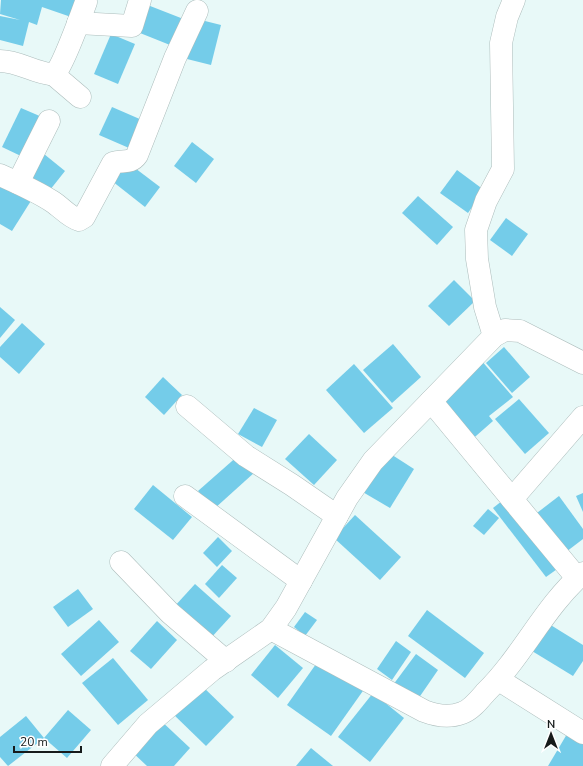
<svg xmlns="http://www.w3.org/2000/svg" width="583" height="766" font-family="'Nunito Sans',sans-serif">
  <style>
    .building { fill: #74cce9 }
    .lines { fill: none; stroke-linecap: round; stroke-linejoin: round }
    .minor-casing { stroke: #adbdbc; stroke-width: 23 }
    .minor { stroke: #fff; stroke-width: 22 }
  </style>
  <rect width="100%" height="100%" fill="#e8f9f8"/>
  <g class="building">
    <path d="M1 0H80L74 18 42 7 37 25 29 22 23 46 0 40V16L20 20 0 14Z"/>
    <path d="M145 4 186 20 175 47 135 31Z"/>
    <path d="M197 19 221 25 211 65 187 59Z"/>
    <path d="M111 34 135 44 118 84 94 74Z"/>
    <path d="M112 107 142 120 129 148 99 135Z"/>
    <path d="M21 108 42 117 23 157 2 147Z"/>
    <path d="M192 142 214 159 196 183 174 166Z"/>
    <path d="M44 154 65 171 46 195 25 178Z"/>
    <path d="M127 162 160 187 145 207 112 181Z"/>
    <path d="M457 170 484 190 468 213 440 193Z"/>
    <path d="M0 184 34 196 12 231 0 224Z"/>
    <path d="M418 196 453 227 437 245 402 213Z"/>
    <path d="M506 218 528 234 512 256 490 240Z"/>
    <path d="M454 280 475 301 449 326 428 306Z"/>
    <path d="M0 307 15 320 0 338Z"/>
    <path d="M22 323 45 344 19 374 0 357V347Z"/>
    <path d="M393 344 421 377 392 403 363 370Z"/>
    <path d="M504 347 530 377 512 393 486 363Z"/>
    <path d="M480 359 513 397 489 416 493 421 468 443 434 403Z"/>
    <path d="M354 364 393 408 364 433 326 390Z"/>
    <path d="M163 377 182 395 164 415 145 397Z"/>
    <path d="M519 399 549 433 525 454 495 419Z"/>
    <path d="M254 408 277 420 262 447 238 434Z"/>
    <path d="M309 434 337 460 314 485 285 459Z"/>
    <path d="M386 451 414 469 390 508 361 491Z"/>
    <path d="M240 454 255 472 214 509 198 491Z"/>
    <path d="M153 485 192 517 173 540 134 509Z"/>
    <path d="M583 493V512L576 496Z"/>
    <path d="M559 496 583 529V539L562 555 533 516Z"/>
    <path d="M507 497 560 567 546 577 493 508Z"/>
    <path d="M488 509 499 518 484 535 473 526Z"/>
    <path d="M355 515 401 557 380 580 334 538Z"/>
    <path d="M218 537 232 551 217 567 203 553Z"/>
    <path d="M222 565 237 578 219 598 205 584Z"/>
    <path d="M195 584 231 616 210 639 174 607Z"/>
    <path d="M78 589 93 609 68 627 53 607Z"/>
    <path d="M427 610 484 653 465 678 408 636Z"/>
    <path d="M305 612 317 620 305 636 294 627Z"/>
    <path d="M99 620 119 642 81 676 61 654Z"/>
    <path d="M157 621 177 640 151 669 130 651Z"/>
    <path d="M549 624 583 645V661L573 676 532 651Z"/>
    <path d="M396 641 411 652 392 680 377 669Z"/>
    <path d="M275 645 303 668 278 698 251 675Z"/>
    <path d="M416 654 438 670 416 702 393 685Z"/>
    <path d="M321 657 365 688 331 736 287 705Z"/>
    <path d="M113 658 148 700 118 725 82 683Z"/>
    <path d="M199 683 234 717 206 746 171 712Z"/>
    <path d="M373 693 404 718 370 762 338 737Z"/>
    <path d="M68 710 91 730 67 758 44 738Z"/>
    <path d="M26 716 44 738 8 766 0 757V737Z"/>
    <path d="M158 718 190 748 174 766H147L129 749Z"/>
    <path d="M567 734 583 743V766H548Z"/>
    <path d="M311 748 333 766H296Z"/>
  </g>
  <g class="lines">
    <g class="minor-casing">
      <g id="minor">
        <path d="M78 23 132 26 140 0"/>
        <path d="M0 61C18 61 33 72 50 74 53 74 54 74 56 72 62 68 82 13 86 2"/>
        <path d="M53 74 80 97"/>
        <path d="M0 175C18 183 36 191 53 202 62 208 69 217 79 220L84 217 113 163C122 160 131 164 137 155L175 58 197 11"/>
        <path d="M18 183 49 121"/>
        <path d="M494 336 485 307 477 259 476 230 486 201 503 169 501 43 507 17 514 0"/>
        <path d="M431 401 577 578"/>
        <path d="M187 406 246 456 292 485 337 516"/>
        <path d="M185 496 301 581"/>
        <path d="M512 499 583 417"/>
        <path d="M121 562 170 613 226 661"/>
        <path d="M271 629 424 711C437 716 449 718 462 713 471 710 479 700 485 693 522 657 544 607 583 573"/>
        <path d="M499 680 583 733"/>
        <path d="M112 766 148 724 212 670 271 629 286 608 347 498 373 461 494 336 505 330 520 331 583 363"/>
      </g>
    </g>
    <use href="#minor" class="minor"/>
  </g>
  <g transform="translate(551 734)" stroke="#ffffff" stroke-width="3" paint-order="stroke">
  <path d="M0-3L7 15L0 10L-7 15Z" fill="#161b1b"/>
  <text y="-6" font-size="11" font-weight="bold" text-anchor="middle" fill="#161b1b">N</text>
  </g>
  <path d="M14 746v6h67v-6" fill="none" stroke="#161b1b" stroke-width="2"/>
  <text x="20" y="746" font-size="12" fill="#161b1b" stroke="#ffffff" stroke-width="3" paint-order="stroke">20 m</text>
</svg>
